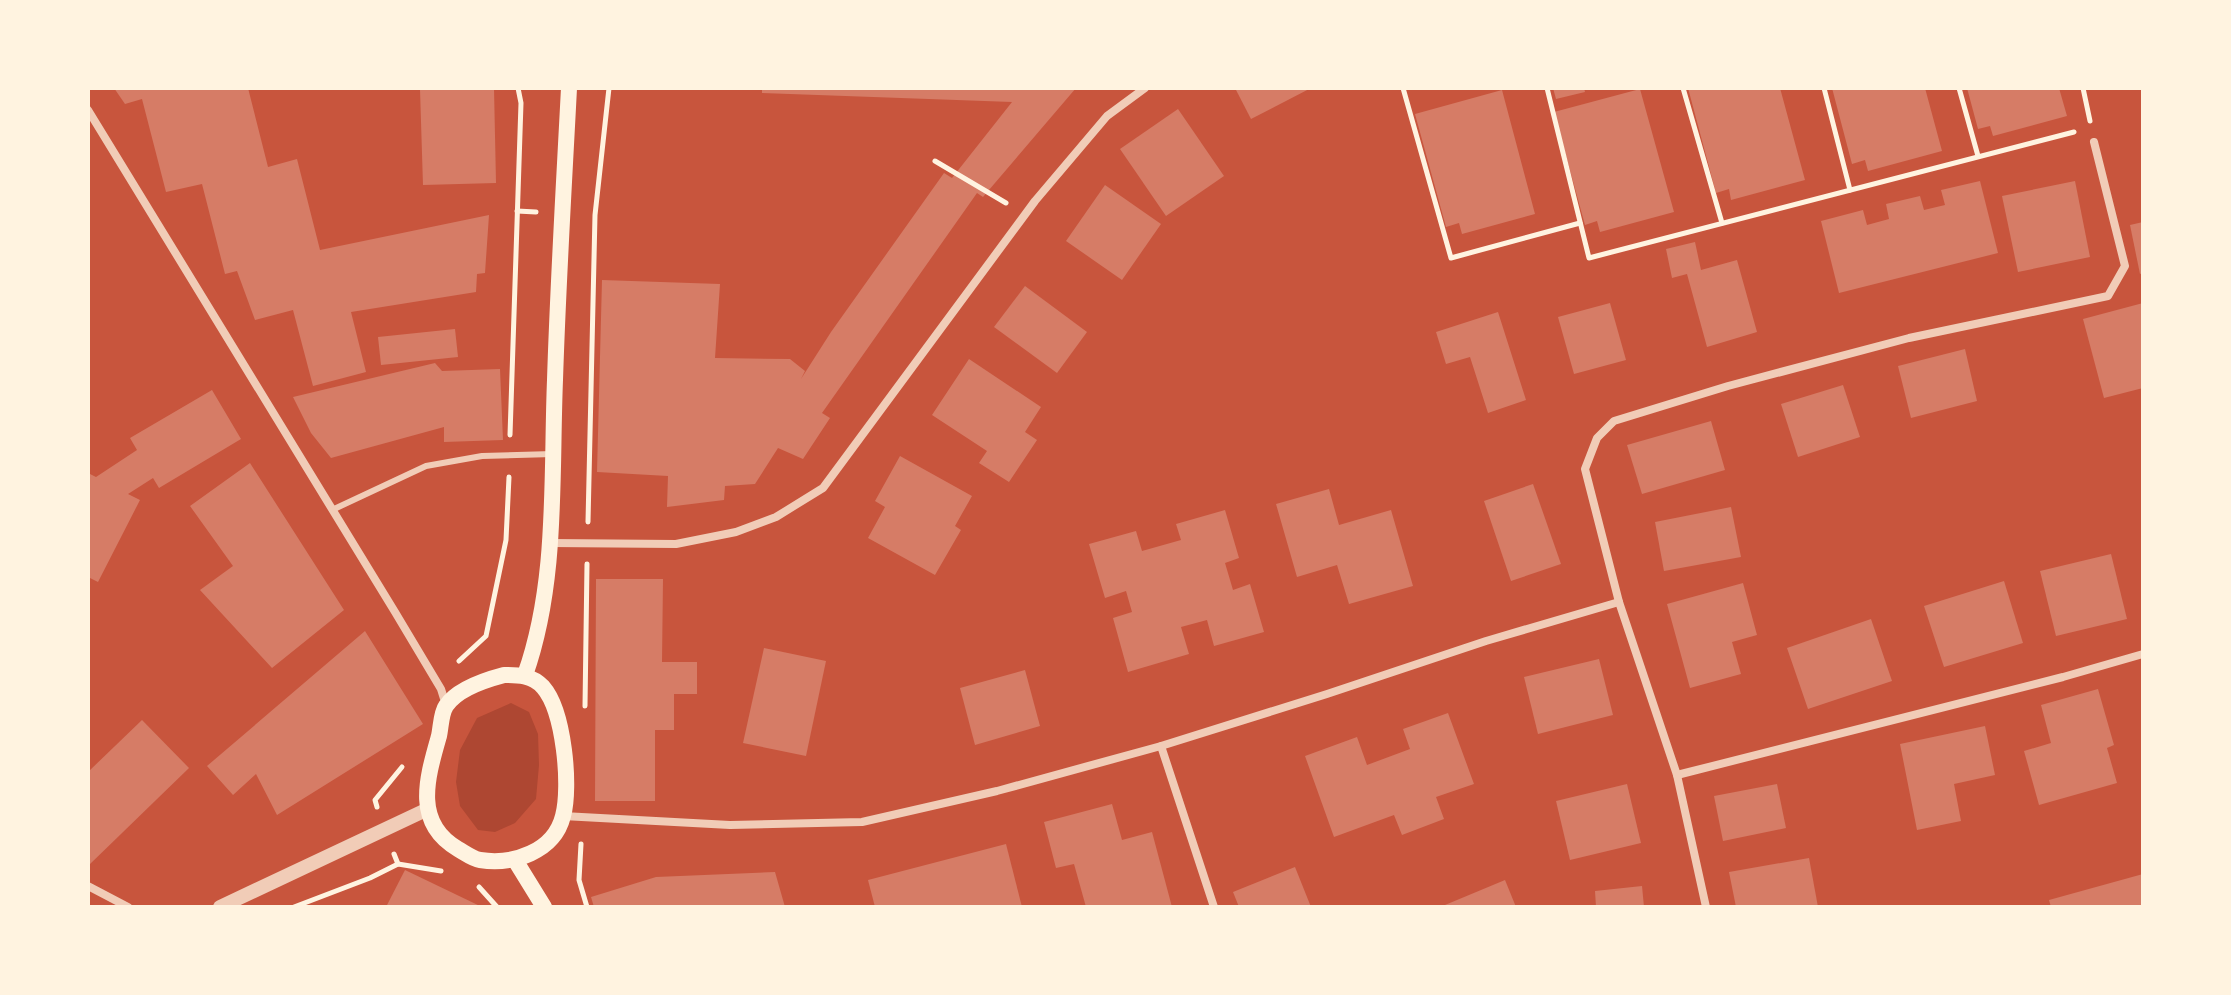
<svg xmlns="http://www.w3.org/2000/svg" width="2231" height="995" font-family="'Nunito Sans',sans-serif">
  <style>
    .green { fill: #ae4732 }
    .building { fill: #d67c66 }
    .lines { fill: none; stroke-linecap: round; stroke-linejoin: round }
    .path { stroke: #fff3e0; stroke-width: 5 }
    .service { stroke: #f1ccb7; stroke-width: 6 }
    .minor { stroke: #f1ccb7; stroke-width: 8 }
    .tertiary { stroke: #f1ccb7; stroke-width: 14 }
    .secondary { stroke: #fff3e0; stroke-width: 16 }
  </style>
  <rect width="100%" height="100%" fill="#c8553d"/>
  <path class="green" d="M511 703 529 712 538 734 539 765 536 799 515 823 495 832 478 830 460 806 456 782 460 750 477 718Z"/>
  <g class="building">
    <path d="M114 88H248L268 167 297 159 320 250 489 215 485 273 477 274 476 292 351 312 366 372 313 386 293 310 255 320 237 271 225 274 202 184 166 192 142 99 125 104Z"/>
    <path d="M438 88H494L496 183 423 185 420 90Z"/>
    <path d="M762 88H1076L983 197 977 193 822 413 830 418 803 459 778 448 755 484 725 486 724 500 667 507 668 476 597 472 602 280 720 284 715 358 790 359 805 371 801 379 831 332 944 173 952 178 1012 102 762 93Z"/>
    <path d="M1235 88H1311L1251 119Z"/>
    <path d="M1553 88H1584L1585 92 1556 99Z"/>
    <path d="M1688 88H1780L1805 180 1731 200 1729 189 1716 193Z"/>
    <path d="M1832 88H1925L1942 151 1868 171 1865 160 1852 164Z"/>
    <path d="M1967 88H2059L2067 116 1993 136 1990 126 1978 129Z"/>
    <path d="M1640 89 1674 212 1600 232 1597 221 1585 225 1554 112Z"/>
    <path d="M1502 90 1535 214 1462 234 1459 223 1446 227 1415 114Z"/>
    <path d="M1178 109 1224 176 1166 216 1120 149Z"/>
    <path d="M1980 181 1998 253 1839 293 1821 221 1863 210 1867 225 1889 219 1886 204 1920 196 1924 210 1945 205 1941 190Z"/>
    <path d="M2075 181 2090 257 2018 272 2002 196Z"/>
    <path d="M1105 185 1161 224 1122 280 1066 241Z"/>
    <path d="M2143 222V273L2140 274 2130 225Z"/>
    <path d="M1695 242 1701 270 1737 260 1757 332 1707 347 1687 274 1672 278 1666 249Z"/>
    <path d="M1025 286 1087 332 1057 373 994 327Z"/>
    <path d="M1610 303 1626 360 1574 374 1558 317Z"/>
    <path d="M2143 303V388L2104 398 2083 319Z"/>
    <path d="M1498 312 1526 400 1488 413 1470 357 1446 364 1436 332Z"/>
    <path d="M455 329 458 357 381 365 378 337Z"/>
    <path d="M1965 349 1977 401 1911 418 1898 366Z"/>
    <path d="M969 359 1041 407 1025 432 1037 440 1009 482 979 463 987 451 932 415Z"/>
    <path d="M435 363 442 371 500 369 503 440 444 442V427L331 458 311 433 293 397Z"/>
    <path d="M1843 385 1860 437 1798 457 1781 404Z"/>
    <path d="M212 390 241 439 159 488 153 478 128 494 140 500 98 582 88 577V478L90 474 96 477 137 450 130 438Z"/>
    <path d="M1711 421 1725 470 1642 494 1627 445Z"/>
    <path d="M900 456 972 496 955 526 961 530 935 575 868 538 885 507 875 501Z"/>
    <path d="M250 463 344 610 272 668 200 590 233 566 190 506Z"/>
    <path d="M1533 484 1561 564 1511 581 1484 501Z"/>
    <path d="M1329 489 1339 525 1391 510 1413 586 1349 604 1337 565 1297 577 1276 504Z"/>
    <path d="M1731 507 1741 557 1664 571 1655 522Z"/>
    <path d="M1225 510 1239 558 1225 563 1233 590 1250 584 1264 632 1214 646 1207 620 1181 627 1189 654 1128 672 1113 618 1132 612 1126 591 1105 598 1089 544 1136 531 1142 551 1181 540 1176 524Z"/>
    <path d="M2111 554 2127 619 2056 636 2040 571Z"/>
    <path d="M596 579H663L662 662H697V694H674V730H655V801H595Z"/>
    <path d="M2004 581 2023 643 1944 667 1924 606Z"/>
    <path d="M1743 583 1757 635 1732 642 1741 674 1690 688 1667 604Z"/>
    <path d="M1871 619 1892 681 1808 709 1787 648Z"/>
    <path d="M365 631 423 724 277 815 256 774 233 795 207 766Z"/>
    <path d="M764 648 826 661 806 756 743 743Z"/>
    <path d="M1599 659 1613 715 1538 734 1524 677Z"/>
    <path d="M1025 670 1040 726 975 745 960 688Z"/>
    <path d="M2098 689 2114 745 2107 748 2117 783 2039 805 2024 751 2051 743 2041 705Z"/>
    <path d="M1448 713 1474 784 1436 797 1444 819 1402 835 1394 815 1334 837 1305 756 1357 737 1367 765 1410 749 1403 729Z"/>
    <path d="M142 720 189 768 88 866V772Z"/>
    <path d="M1985 726 1995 775 1954 784 1961 821 1917 830 1900 744Z"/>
    <path d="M1627 784 1641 843 1570 860 1556 801Z"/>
    <path d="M1777 784 1786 828 1723 841 1714 796Z"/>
    <path d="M1112 804 1122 840 1152 832 1172 907H1086L1074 864 1056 868 1044 822Z"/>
    <path d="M1006 844 1022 907H875L868 880Z"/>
    <path d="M1809 858 1818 907H1736L1729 872Z"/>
    <path d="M1295 867 1311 907H1239L1233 892Z"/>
    <path d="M405 870 482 907H386Z"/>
    <path d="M775 872 785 907H594L591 897 656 877Z"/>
    <path d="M2143 874V907H2051L2049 900Z"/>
    <path d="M1505 880 1516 907H1446L1445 905Z"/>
    <path d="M1642 886 1644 907H1596L1595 891Z"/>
  </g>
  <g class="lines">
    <g class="path">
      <path d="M1403 88 1451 258 1580 223"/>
      <path d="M1547 88 1589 258 2074 132"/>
      <path d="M1683 88 1722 223"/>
      <path d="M1824 88 1850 190"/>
      <path d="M1959 88 1978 156"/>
      <path d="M2083 88 2090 121"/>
      <path d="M935 161 1006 203"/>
      <path d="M517 211 536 212"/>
      <path d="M510 435 521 103 518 88"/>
      <path d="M588 522 595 215 609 88"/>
      <path d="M459 661 486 636 506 540 509 477"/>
      <path d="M585 706 587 564"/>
      <path d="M377 807 375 800 402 767"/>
      <path d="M581 844 579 880 587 907"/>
      <path d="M394 854 398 864 441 871"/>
      <path d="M479 887 497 907"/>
      <path d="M294 907 370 878 398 864"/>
    </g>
    <path class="service" d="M332 510 426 466 482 456 553 454"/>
    <g class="minor">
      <path d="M88 110 395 612 441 689 446 705"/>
      <path d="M550 543 676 544 736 532 776 517 823 488 1035 201 1107 116 1145 88"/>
      <path d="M1161 746 1214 907"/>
      <path d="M1677 775 2063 677 2143 654"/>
      <path d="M563 816 730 825 862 822 997 791 1161 746 1327 694 1486 641 1619 602"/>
      <path d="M88 886 128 907"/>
      <path d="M1706 907 1677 775 1619 602 1585 469 1597 438 1614 421 1728 386 1909 338 2108 296 2125 266 2094 142"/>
    </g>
    <path class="tertiary" d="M220 907 428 809"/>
    <g class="secondary">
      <path d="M504 675C518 675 532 675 543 687 564 711 571 786 563 816 554 852 513 865 480 860 473 859 465 853 458 849 413 823 427 778 439 736 441 727 441 713 446 706 457 689 485 680 504 675Z"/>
      <path d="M525 675C558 582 551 478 555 380 558 283 564 185 569 88"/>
      <path d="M515 860 544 907"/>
    </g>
  </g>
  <rect width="2231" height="995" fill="none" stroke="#fff3e0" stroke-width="180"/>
</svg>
